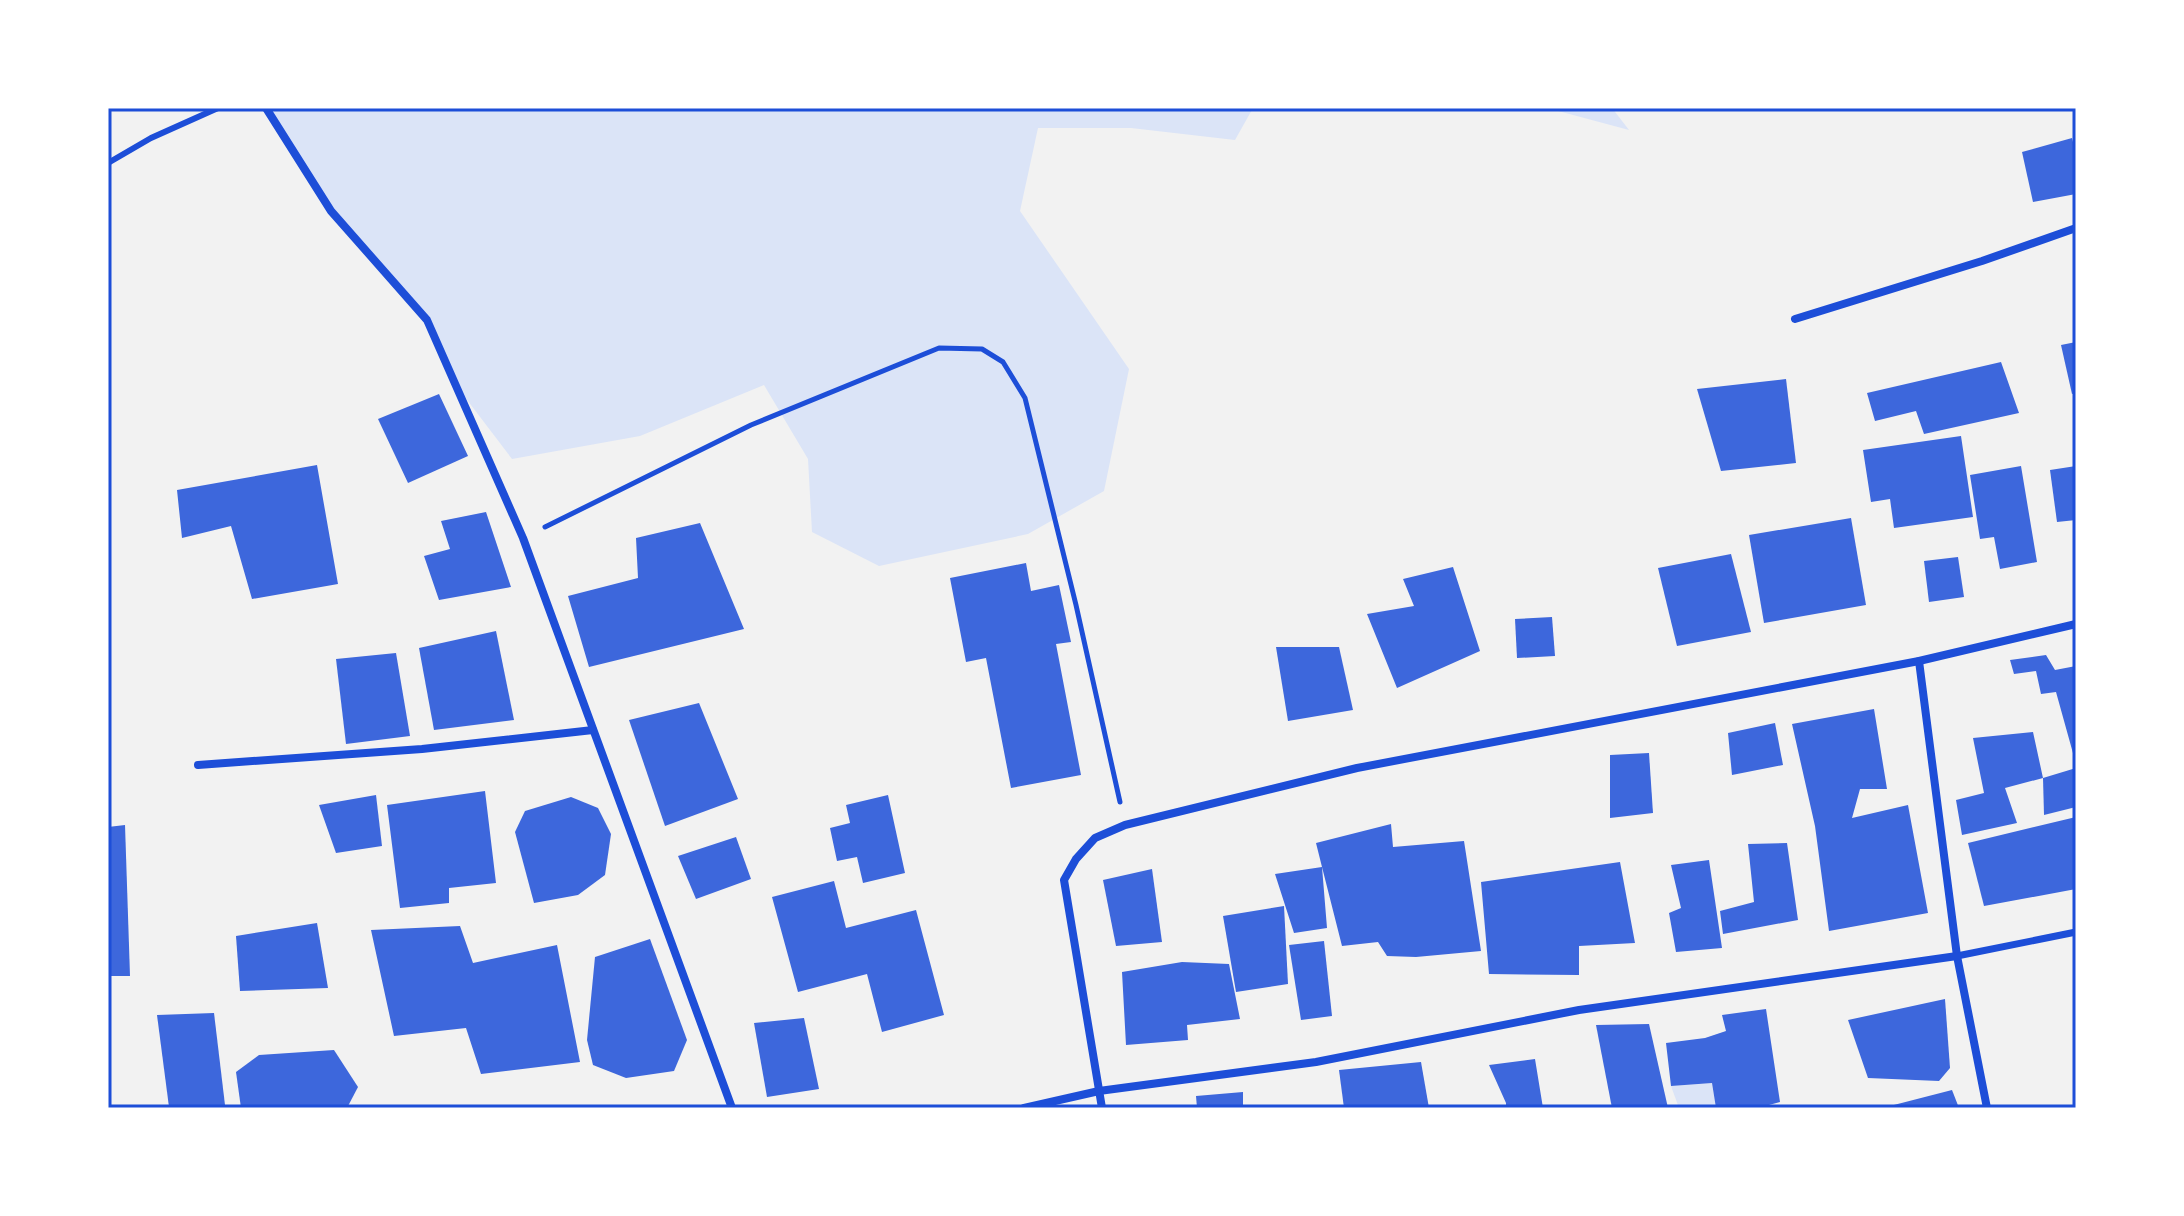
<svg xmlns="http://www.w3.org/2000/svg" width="2184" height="1216" font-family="Roboto,sans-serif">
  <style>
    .green { fill: #dbe4f7 }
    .building { fill: #3d67dc }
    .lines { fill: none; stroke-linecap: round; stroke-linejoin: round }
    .path { stroke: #1d4ed8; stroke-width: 5 }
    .service { stroke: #1d4ed8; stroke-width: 6 }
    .pedestrian { stroke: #1d4ed8; stroke-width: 7 }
    .minor { stroke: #1d4ed8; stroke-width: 8 }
    .neatline { fill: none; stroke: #1d4ed8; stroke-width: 3 }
  </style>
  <rect width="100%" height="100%" fill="#f2f2f2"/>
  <g class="green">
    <path d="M266 108H1253L1235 140 1131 128H1038L1020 211 1129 369 1104 491 1028 534 879 566 812 532 808 459 764 385 640 436 512 459 458 388 427 320 331 211Z"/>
    <path d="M1547 108H1612L1629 130Z"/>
    <path d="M1712 1083 1716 1108H1679L1671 1086Z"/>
  </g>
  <g class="building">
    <path d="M2072 138 2076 154V194L2033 202 2022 152Z"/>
    <path d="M2076 342V393L2072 394 2061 345Z"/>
    <path d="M2001 362 2019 413 1924 434 1916 411 1875 421 1867 393Z"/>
    <path d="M1786 379 1796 463 1721 471 1697 389Z"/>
    <path d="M439 394 468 456 408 483 378 419Z"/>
    <path d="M1961 436 1973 517 1894 528 1890 499 1871 502 1863 450Z"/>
    <path d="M317 465 338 584 252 599 231 526 182 538 177 490Z"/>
    <path d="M2021 466 2037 562 2000 569 1994 537 1980 539 1970 475Z"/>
    <path d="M2076 466V520L2057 522 2050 470Z"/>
    <path d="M486 512 511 587 439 600 424 556 450 549 441 521Z"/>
    <path d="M1851 518 1866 605 1764 623 1749 535Z"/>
    <path d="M700 523 744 629 589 667 568 596 638 578 636 538Z"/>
    <path d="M1731 554 1751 632 1677 646 1658 568Z"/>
    <path d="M1958 557 1964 597 1929 602 1924 561Z"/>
    <path d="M1026 563 1031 591 1059 585 1071 642 1056 644 1081 775 1011 788 986 658 966 662 950 578Z"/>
    <path d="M1453 567 1480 651 1397 688 1367 614 1414 606 1403 579Z"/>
    <path d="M1552 617 1555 656 1517 658 1515 619Z"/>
    <path d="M496 631 514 720 434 730 419 648Z"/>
    <path d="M1276 647H1339L1353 710 1288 721Z"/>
    <path d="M396 653 410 736 346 744 336 659Z"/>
    <path d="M2046 655 2055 670 2076 666V764L2056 692 2041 694 2036 671 2014 674 2010 660Z"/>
    <path d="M699 703 738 799 665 826 629 720Z"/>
    <path d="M1874 709 1887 789H1860L1852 818 1908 805 1928 913 1829 931 1815 826 1792 724Z"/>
    <path d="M1775 723 1783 765 1732 775 1728 733Z"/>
    <path d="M2033 732 2043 778 2005 788 2017 823 1962 835 1956 800 1984 793 1973 738Z"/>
    <path d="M1649 753 1653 813 1610 818V755Z"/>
    <path d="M2076 768V807L2044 815 2043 778Z"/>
    <path d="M485 791 496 883 449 888V903L400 908 387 805Z"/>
    <path d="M376 795 382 846 336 853 319 805Z"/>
    <path d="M888 795 905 873 863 883 857 857 837 861 830 828 850 823 846 805Z"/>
    <path d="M571 797 598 808 611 834 605 875 578 895 534 903 515 832 525 811Z"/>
    <path d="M2076 817V889L1984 906 1968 843Z"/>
    <path d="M1391 824 1393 847 1464 841 1481 951 1416 957 1387 956 1378 942 1342 946 1322 867 1327 928 1294 933 1275 874 1322 867 1316 843Z"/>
    <path d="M125 825 130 976H108V827Z"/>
    <path d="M736 837 751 879 696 899 678 856Z"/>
    <path d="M1787 843 1798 920 1723 934 1720 911 1754 902 1748 844Z"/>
    <path d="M1709 860 1722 948 1676 952 1669 913 1681 908 1671 865Z"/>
    <path d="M1620 862 1635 943 1579 946V975L1489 974 1481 882Z"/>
    <path d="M1152 869 1162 942 1116 946 1103 880Z"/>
    <path d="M834 881 846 928 916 910 944 1015 882 1032 867 974 798 992 772 897Z"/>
    <path d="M1284 906 1288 984 1236 992 1223 916Z"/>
    <path d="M317 923 328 988 240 991 236 936Z"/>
    <path d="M460 926 473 963 557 945 580 1062 481 1074 466 1028 394 1036 371 930Z"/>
    <path d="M650 939 687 1040 674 1071 626 1078 593 1065 587 1040 595 957Z"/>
    <path d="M1324 941 1332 1016 1301 1020 1289 945Z"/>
    <path d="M1182 962 1229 964 1240 1019 1187 1025 1188 1040 1126 1045 1122 972Z"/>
    <path d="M1945 999 1950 1068 1939 1081 1868 1078 1848 1020Z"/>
    <path d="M1766 1009 1780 1102 1758 1108H1716L1712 1083 1671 1086 1666 1043 1705 1038 1726 1031 1722 1015Z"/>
    <path d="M214 1013 225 1105 169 1107 157 1015Z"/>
    <path d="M804 1018 819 1089 767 1097 754 1023Z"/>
    <path d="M1649 1024 1668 1108H1612L1596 1025Z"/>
    <path d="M334 1050 358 1087 347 1108H241L236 1072 259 1055Z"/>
    <path d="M1535 1059 1543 1108H1506V1103L1489 1065Z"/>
    <path d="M1421 1062 1429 1108H1344L1339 1070Z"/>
    <path d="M1952 1090 1959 1108H1887L1886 1107Z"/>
    <path d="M1243 1092V1108H1197L1196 1096Z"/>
  </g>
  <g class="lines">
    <path class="path" d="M545 527 751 425 939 348 982 349 1003 362 1025 398 1076 605 1120 802"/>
    <path class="service" d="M108 163 151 138 218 108"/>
    <path class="pedestrian" d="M1957 956 2076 932"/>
    <g class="minor">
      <path d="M266 108 331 211 427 320 523 538 732 1108"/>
      <path d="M1795 319 1982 261 2076 228"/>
      <path d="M1919 661 1957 956 1987 1108"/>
      <path d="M198 765 422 749 593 730"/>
      <path d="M1024 1108 1099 1091 1316 1062 1579 1010 1957 956"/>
      <path d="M1102 1108 1064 880 1076 859 1095 838 1125 825 1357 768 1919 661 2076 624"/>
    </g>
  </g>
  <rect width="2184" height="1216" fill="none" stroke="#ffffff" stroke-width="220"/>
  <rect x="110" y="110" width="1964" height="996" class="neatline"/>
</svg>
